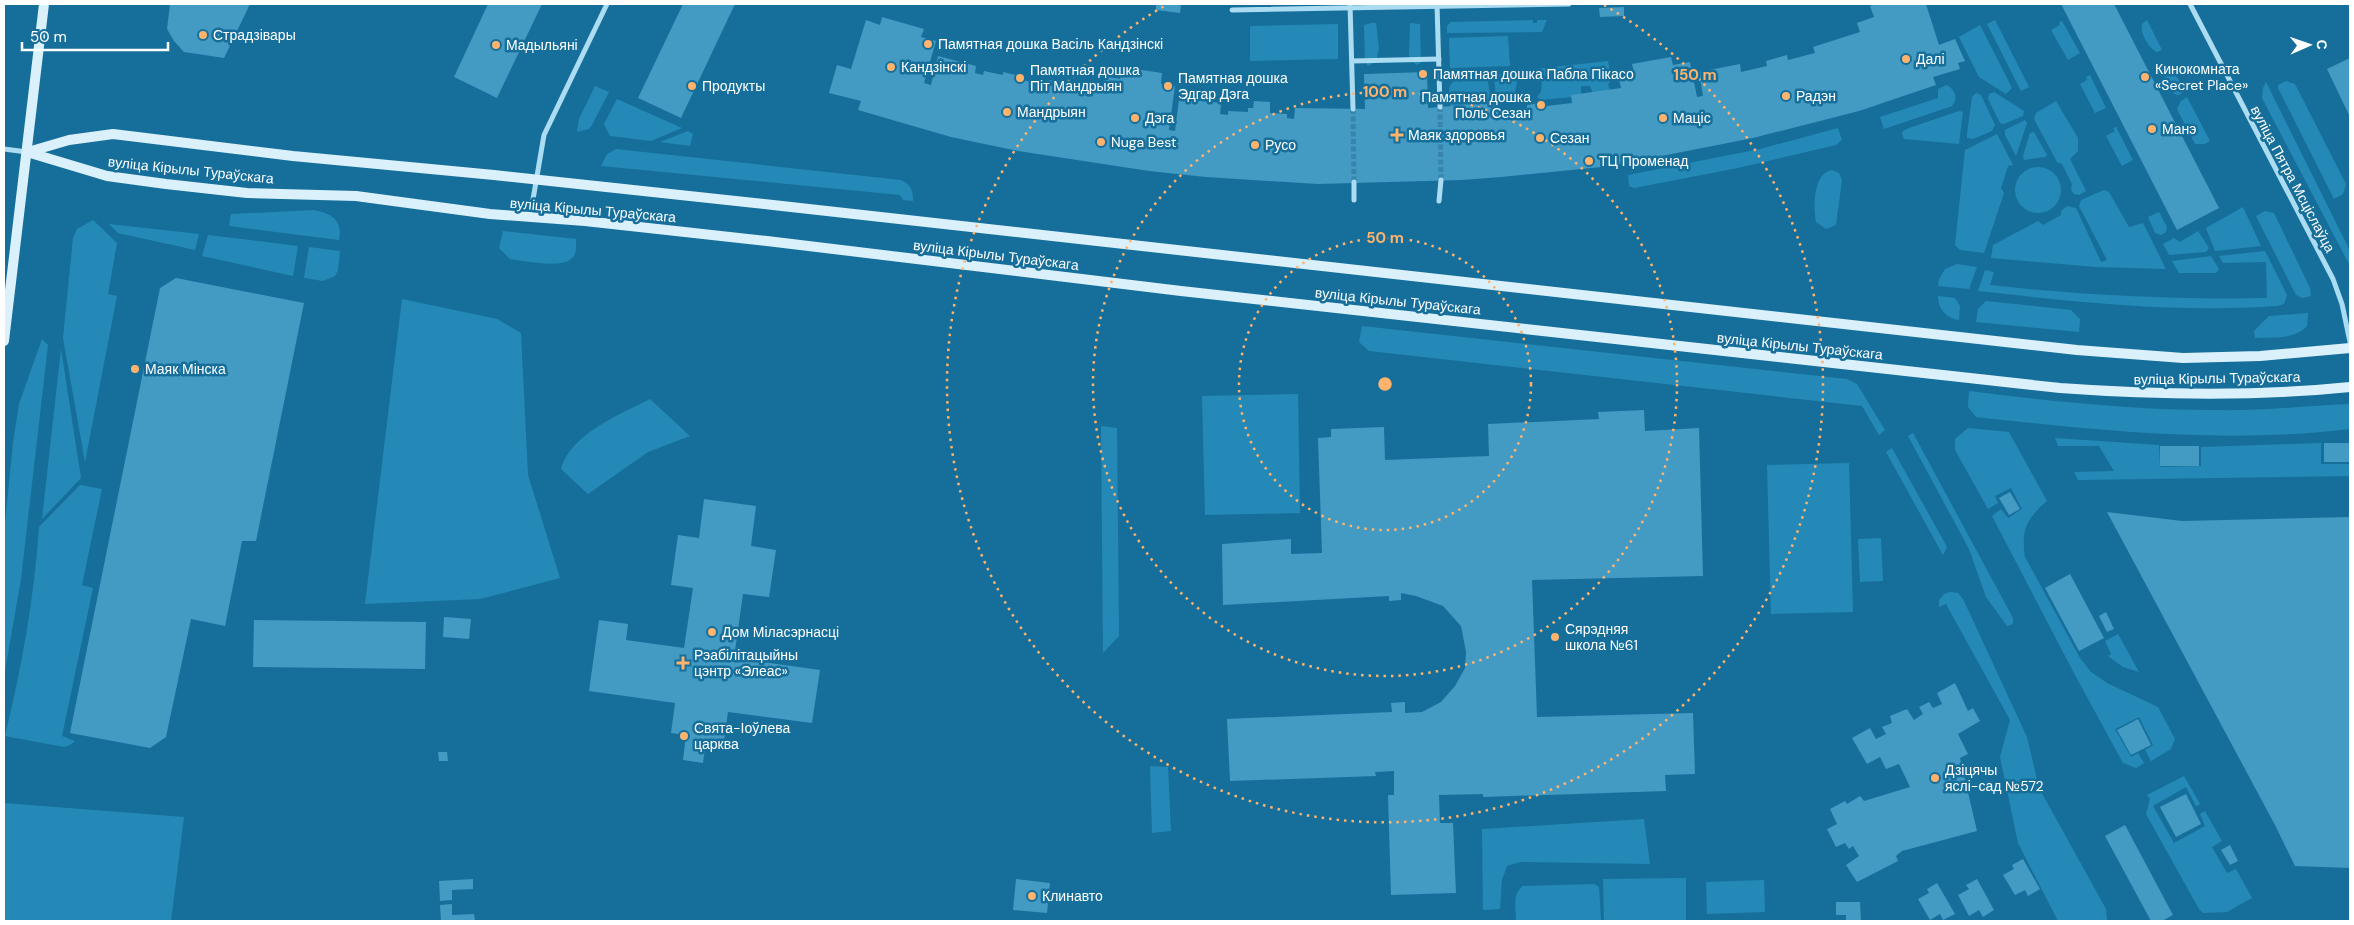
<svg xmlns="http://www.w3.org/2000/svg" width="2354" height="925" font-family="'DM Sans',sans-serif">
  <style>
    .green { fill: #2589b7 }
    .building { fill: #439ac3 }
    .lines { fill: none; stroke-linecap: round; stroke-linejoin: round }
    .street-tunnel { stroke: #3985aa; stroke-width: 5; stroke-dasharray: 5 2.5; stroke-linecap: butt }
    .street { stroke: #abdcf2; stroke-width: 5 }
    .secondary { stroke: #daf1fc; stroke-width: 10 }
    .ring { fill: none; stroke: #ffb36c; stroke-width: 2.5; stroke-dasharray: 2.5 5 }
    .poi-dot { fill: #ffb36c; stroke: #166f9b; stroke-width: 2 }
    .labels { text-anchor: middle; stroke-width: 5; stroke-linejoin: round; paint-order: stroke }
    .poi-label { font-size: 14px; fill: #fff; stroke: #166f9b; text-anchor: start }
    .street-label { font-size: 14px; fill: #fff; stroke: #166f9b }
    .centre { fill: #ffb36c; stroke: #166f9b; stroke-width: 2.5 }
    .ring-label { font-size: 15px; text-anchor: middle; font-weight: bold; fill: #ffb36c; stroke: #166f9b; stroke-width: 5; stroke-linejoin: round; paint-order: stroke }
  </style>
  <rect width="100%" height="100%" fill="#166f9b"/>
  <g class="green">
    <path d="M1533 20V23H1537V20H1547L1542 32 1447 33V26L1451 22Z"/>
    <path d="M1995 20 2029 87 2021 91 1987 24Z"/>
    <path d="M2147 20 2162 50 2157 52C2148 48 2140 33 2142 24Z"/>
    <path d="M2062 21 2080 53 2068 60 2051 30 2060 25 2059 22Z"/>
    <path d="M1371 23H1376L1379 49 1376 61 1368 66 1365 62 1364 25Z"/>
    <path d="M1410 23 1420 24 1421 63 1416 65 1409 56Z"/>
    <path d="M1338 24V59L1250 61V26Z"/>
    <path d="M1980 25 2012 88 2006 94 1979 77 1959 37Z"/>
    <path d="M1508 36 1510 66 1450 68 1449 38Z"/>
    <path d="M1608 61 1612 80 1608 84 1610 91 1593 93 1590 86H1581V96L1541 100 1537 97 1541 92 1542 80 1534 69Z"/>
    <path d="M2172 68 2185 91 2179 95 2174 94 2165 77 2166 71Z"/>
    <path d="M1519 73 1515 91 1521 100 1500 102 1496 99 1494 75Z"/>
    <path d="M2090 75 2106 108 2095 113 2080 84 2087 80 2086 77Z"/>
    <path d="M1487 76 1491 101 1485 108 1450 107 1449 87 1455 79Z"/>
    <path d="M2286 81 2295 84 2346 184 2343 194 2334 199 2278 88V85Z"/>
    <path d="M2266 82 2350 251V266L2262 98 2263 88Z"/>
    <path d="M1947 85C1955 90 1959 98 1952 106L1884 129 1880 117 1938 98V89Z"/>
    <path d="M595 86 609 92 592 125 589 129 577 132 579 119Z"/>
    <path d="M1994 92 2024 111 2023 116 2004 124 2000 123 1988 99 1989 94Z"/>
    <path d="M1976 93 1981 95 1995 125 1992 131 1973 139 1967 138V134L1972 97Z"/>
    <path d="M2187 97 2210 141 2205 144H2195L2177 109 2181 101Z"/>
    <path d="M617 99 682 128 651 141 610 136 604 124Z"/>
    <path d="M2056 101 2078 138V151L2070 159 2086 191 2079 195 2074 194 2071 190 2072 184 2062 164 2057 162 2034 119 2036 113Z"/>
    <path d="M1959 111 1963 112 1959 144 1904 139 1902 134 1903 131 1909 128Z"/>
    <path d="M2025 120 2027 123 2016 156 2005 135V130Z"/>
    <path d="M2116 127 2133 160 2122 166 2106 136 2115 131 2113 128Z"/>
    <path d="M1838 128 1842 140 1836 145 1738 168 1634 188 1629 186 1628 175 1760 149Z"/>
    <path d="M688 131 693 134 690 146 660 142Z"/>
    <path d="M2034 132 2047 155 2045 157 2024 160 2023 156 2030 133Z"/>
    <path d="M1997 134 2013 165 2008 166 2001 188 2004 193 1984 253 1960 250 1955 245 1965 150Z"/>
    <path d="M616 149 901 180C911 185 913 190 913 201L903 200 900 195 601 166 607 154Z"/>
    <circle cx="2038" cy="190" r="23"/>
    <path d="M1832 170 1839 173 1842 180 1836 225 1826 229 1816 222C1813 207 1813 173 1832 170Z"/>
    <path d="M2104 190 2109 192 2129 227 2143 223 2166 269 2096 267 1991 258 1993 245 2038 221 2043 225 2061 215V211L2067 206 2076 208 2101 262 2107 260 2079 206 2081 200Z"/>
    <path d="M2243 207 2261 246 2215 251 2206 228Z"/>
    <path d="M313 210C331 213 343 220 339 240L229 226 231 214Z"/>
    <path d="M2265 211 2274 213 2310 288 2311 296 2302 298 2296 295 2256 216Z"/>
    <path d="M2159 212 2167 227 2166 232 2161 235 2155 233 2148 217Z"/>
    <path d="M93 220 117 243 108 294 117 296 85 462 63 338 73 238 77 229Z"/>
    <path d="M109 224 199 234 195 250 118 233Z"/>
    <path d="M503 231 576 239C576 246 577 254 572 258 562 269 524 261 510 259L499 248Z"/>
    <path d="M2198 231 2209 248 2206 252 2169 255 2163 244 2174 238 2180 242Z"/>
    <path d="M208 235 298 246 293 276 202 256Z"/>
    <path d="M309 247 340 251 338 270 335 276 323 281 304 278Z"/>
    <path d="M2265 251 2287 295 2284 304 2277 306C2177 313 2077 302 1978 291L1985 270 1994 272 1990 285C2082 295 2174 300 2267 298L2266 262 2223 263 2219 256Z"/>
    <path d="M2211 256 2219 269 2216 273H2179L2172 261Z"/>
    <path d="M1957 264 1977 267 1969 289 1938 286 1939 279 1945 269Z"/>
    <path d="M1938 296 1955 298 1960 306 1959 320C1946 318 1938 309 1938 296Z"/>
    <path d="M402 299 497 319 521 333 528 475 560 578 480 599 365 604Z"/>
    <path d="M1986 301 2071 310 2080 319 2079 332 1976 322 1978 309Z"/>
    <path d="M2308 313 2307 326C2294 340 2273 337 2255 338L2254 331 2269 316Z"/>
    <path d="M1362 326 1847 379 1857 384 1885 430 1879 435 1862 406 1369 351 1359 342Z"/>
    <path d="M42 339 48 345 21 579 4 676V533L13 443 19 404Z"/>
    <path d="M61 349 81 478 42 519Z"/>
    <path d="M1969 391C2050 401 2132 410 2214 410 2259 411 2305 406 2350 404V429C2225 444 2101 431 1976 417L1968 407Z"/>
    <path d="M1298 394 1300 513 1205 515 1202 396Z"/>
    <path d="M650 399 690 436 648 452 588 494 561 469C570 434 621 414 650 399Z"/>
    <path d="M1101 426 1117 428 1119 636 1103 653Z"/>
    <path d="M1968 428 2009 432 2047 501C2026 519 2021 530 2025 557L2080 658 2091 672 2107 683 2158 707 2175 739 2171 749 2151 761 2145 750 2153 745 2139 717 2115 729 2131 757 2138 753 2144 763 2136 768 2123 763 2075 675 1992 516 2001 509 2008 518 2022 509 2011 488 1995 496 1998 503 1988 509 1955 450V439Z"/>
    <path d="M1913 433 2013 618V624L2007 626 1986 597 1969 549 1908 436Z"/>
    <path d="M2055 438 2159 445 2160 467 2201 466V447L2321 443V464H2350V476L2078 480 2074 472 2114 471 2099 446H2058Z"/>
    <path d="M1892 448 1947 547 1943 555 1886 452Z"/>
    <path d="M1849 463 1853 612 1771 614 1767 465Z"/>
    <path d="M80 485 102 489 82 585 93 588 62 736 75 741 70 745 64 747 5 736C22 665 34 600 39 527Z"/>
    <path d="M1881 538 1883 581 1860 582 1858 539Z"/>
    <path d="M1950 592 1958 593 1963 599 2027 737 2039 788 2106 909 2107 921H2058L2018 843 2000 757 2010 720 1946 604 1939 607V600L1944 594Z"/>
    <path d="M2118 634 2139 672 2123 667 2108 656 2111 654 2105 641Z"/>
    <path d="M1150 766 1168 767 1171 831 1152 833Z"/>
    <path d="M2184 776 2200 804 2196 806 2186 787 2153 806 2174 843 2205 826 2200 814 2205 811 2222 841 2212 847 2227 873 2236 869 2252 898 2227 912 2203 913 2199 909 2146 814 2150 799 2147 795Z"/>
    <path d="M4 803 184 817 171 921H4Z"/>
    <path d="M1644 819 1650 864 1520 862 1507 866 1502 880 1500 909 1483 910 1482 829Z"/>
    <path d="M1686 878V921H1604L1603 879Z"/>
    <path d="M1764 880 1765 912 1707 914 1706 882Z"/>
    <path d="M1594 884 1599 887 1601 921H1516C1516 909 1512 893 1523 886Z"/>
  </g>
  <g class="building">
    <path d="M170 4H250L224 58 184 52 174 41 167 29Z"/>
    <path d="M488 4H542L497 98 454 77Z"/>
    <path d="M683 4H735L681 118 638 98Z"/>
    <path d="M1156 4H1181L1180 13 1156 10Z"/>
    <path d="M1876 4H1926L1939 45 1955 39 1965 61 1958 63 1960 69 1933 77 1936 85 1859 111 1753 138 1611 166 1501 177 1462 180 1318 184 1206 177 1149 171 1018 151 951 137 858 110 861 101 829 93 837 65 851 69 866 20 880 25 882 17 924 29 921 37 936 41 924 83 931 85 938 56 976 66 975 73 983 75 984 71 1003 75V72L1025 77 1024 80 1048 88 1049 80 1103 89 1104 76 1120 79 1122 67 1162 73 1161 84 1175 86 1169 130 1175 131 1179 99 1221 103 1220 114 1228 115V111L1248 112V108H1253L1254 101 1270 102V113L1287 114V118L1294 119 1295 108 1365 109 1364 74 1427 72 1428 108 1499 102V112L1527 109V105L1546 102 1547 106 1572 103 1571 95 1621 88 1618 75 1634 72 1632 64 1671 57 1673 65 1690 62 1697 97 1703 96 1699 72 1740 64 1741 72 1767 66 1766 61 1787 55 1788 60 1815 53 1813 47 1860 32 1857 23 1874 17 1870 6Z"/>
    <path d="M2061 4H2114L2219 208 2177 230Z"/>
    <path d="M1624 7V16L1600 17 1599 8Z"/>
    <path d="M2350 58V117L2327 69Z"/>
    <path d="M176 278 304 303 256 541H242L225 626 191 619 166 737 150 748 70 733 160 288Z"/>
    <path d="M1644 410 1645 431 1699 428 1703 576 1532 580 1537 717 1693 713 1695 774 1665 775 1666 791 1483 797V794L1439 795 1440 823H1453L1456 893 1391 895 1388 795H1394V771L1375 772 1376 776 1230 781 1227 719 1392 712 1391 703 1405 702V713L1422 712 1441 702 1455 686 1465 668 1466 652 1461 626 1443 606 1416 596 1401 593V600L1389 601V596L1223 605 1222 544 1291 539V554L1322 553 1318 438 1331 437V429L1384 427 1385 460 1489 456 1488 424 1599 419 1598 412Z"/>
    <rect x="2324" y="443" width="26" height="19"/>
    <rect x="2160" y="446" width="39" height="20"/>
    <path d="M2010 492 2020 509 2009 515 1999 498Z"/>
    <path d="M704 499 756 506 751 546 776 550 769 597 743 594 734 658 820 670 812 723 728 712 724 741 706 739 703 763 683 760 686 735 671 733 675 703 589 691 599 620 628 624 626 640 684 648 693 588 671 585 678 535 699 538Z"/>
    <path d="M2107 512 2182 521 2350 517V868L2295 866 2275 825Z"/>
    <path d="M2070 574 2104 638 2079 651 2045 588Z"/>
    <path d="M2106 612 2114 629 2107 632 2099 616Z"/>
    <path d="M444 617 471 619 469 639 443 637Z"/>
    <path d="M254 620 426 622 425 669 253 667Z"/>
    <path d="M1955 683 1968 711 1973 708 1980 721 1958 734 1968 754 1960 758 1977 831 1902 851 1896 856 1898 861 1857 882 1846 865 1859 856 1853 846 1849 849 1845 843 1836 847 1827 829 1837 824 1830 809 1845 801 1847 804 1860 796 1864 801 1910 787 1899 764 1886 769 1880 757 1867 764 1852 738 1870 728 1876 739 1886 734 1882 727 1892 723 1890 716 1907 709 1914 720 1923 714 1919 707 1929 702 1933 708 1942 704 1937 693Z"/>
    <path d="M2138 719 2151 745 2131 755 2117 730Z"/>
    <path d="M438 752H447L448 761H439Z"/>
    <path d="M2186 794 2201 824 2176 837 2160 807Z"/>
    <path d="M2125 825 2173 915 2162 921H2151L2105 836Z"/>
    <path d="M2230 845 2238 861 2230 865 2221 850Z"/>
    <path d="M2023 859 2040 889 2028 896 2025 890 2015 895 2003 875 2014 869 2012 865Z"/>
    <path d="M473 879V889L452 890V900L440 901 439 881Z"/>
    <path d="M1016 879 1050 883 1047 913 1013 910Z"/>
    <path d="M1977 879 1994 910 1983 917 1979 910 1969 916 1958 895 1969 889 1966 885Z"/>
    <path d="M1937 883 1955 914 1943 920 1940 914 1930 920 1918 899 1929 893 1927 889Z"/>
    <path d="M1836 902H1860L1861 921H1846V915H1836Z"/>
    <path d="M452 904V915L474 914 475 921H441L440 905Z"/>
  </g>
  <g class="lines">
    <g class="street-tunnel">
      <path d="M1440 107 1441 180"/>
      <path d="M1353 109 1354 182"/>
    </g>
    <g class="street">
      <path d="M1350 4 1353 109"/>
      <path d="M1437 4 1440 107"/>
      <path d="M2190 4 2333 279 2342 304 2350 342"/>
      <path d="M1232 10 1569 4"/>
      <path d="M1352 61 1439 59"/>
      <path d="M4 149 27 152"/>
      <path d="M1354 182V200"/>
      <path d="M1439 201 1441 180"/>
      <path d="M530 217 544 135 607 4"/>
    </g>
    <g class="secondary">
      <path d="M27 152 107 176 166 184 247 193 356 196 490 214 585 221 767 241 1181 291 2060 388C2157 395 2253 397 2350 387"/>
      <path d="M28 152 69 140 113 134 293 156 494 175 773 205 2077 350 2183 358 2260 356 2350 348"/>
      <path d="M4 341 44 4"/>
    </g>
  </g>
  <g class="ring">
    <circle cx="1385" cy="384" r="146"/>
    <circle cx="1385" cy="384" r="292"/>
    <path d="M1604 5A438 438 0 1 1 1166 5"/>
  </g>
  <g class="poi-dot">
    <circle cx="203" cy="35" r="5"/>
    <circle cx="928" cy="44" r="5"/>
    <circle cx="496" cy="45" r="5"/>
    <circle cx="1906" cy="59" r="5"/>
    <circle cx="891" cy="67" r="5"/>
    <circle cx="1423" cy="74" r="5"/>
    <circle cx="2145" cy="77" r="5"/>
    <circle cx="1020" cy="78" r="5"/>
    <circle cx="692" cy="86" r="5"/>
    <circle cx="1168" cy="86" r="5"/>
    <circle cx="1786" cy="96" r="5"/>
    <circle cx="1541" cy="105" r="5"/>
    <circle cx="1007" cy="112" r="5"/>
    <circle cx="1135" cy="118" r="5"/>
    <circle cx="1663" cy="118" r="5"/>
    <circle cx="2152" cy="129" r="5"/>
    <path d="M1394.5 127.5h5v5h5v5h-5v5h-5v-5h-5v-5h5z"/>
    <circle cx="1540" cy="138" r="5"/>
    <circle cx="1101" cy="142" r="5"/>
    <circle cx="1255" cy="145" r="5"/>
    <circle cx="1589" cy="161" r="5"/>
    <circle cx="135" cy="369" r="5"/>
    <circle cx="712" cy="632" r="5"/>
    <circle cx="1555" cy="637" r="5"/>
    <path d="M680.5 655.5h5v5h5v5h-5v5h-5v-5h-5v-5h5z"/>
    <circle cx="684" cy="736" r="5"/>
    <circle cx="1935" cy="778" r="5"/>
    <circle cx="1032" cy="896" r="5"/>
  </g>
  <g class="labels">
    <g class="poi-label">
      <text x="213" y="40">Страдзівары</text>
      <text x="938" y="49">Памятная дошка Васіль Кандзінскі</text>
      <text x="506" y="50">Мадыльяні</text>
      <text x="1916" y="64">Далі</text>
      <text x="901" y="72">Кандзінскі</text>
      <text x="2155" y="74">Кинокомната<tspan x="2155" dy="16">«Secret Place»</tspan></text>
      <text x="1030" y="75">Памятная дошка<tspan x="1030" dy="16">Піт Мандрыян</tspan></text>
      <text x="1433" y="79">Памятная дошка Пабла Пікасо</text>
      <text x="1178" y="83">Памятная дошка<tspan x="1178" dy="16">Эдгар Дэга</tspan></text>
      <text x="702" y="91">Продукты</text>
      <text x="1796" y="101">Радэн</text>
      <text x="1531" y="102" text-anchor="end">Памятная дошка<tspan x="1531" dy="16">Поль Сезан</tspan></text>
      <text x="1017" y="117">Мандрыян</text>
      <text x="1145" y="123">Дэга</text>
      <text x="1673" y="123">Маціс</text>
      <text x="2162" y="134">Манэ</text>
      <text x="1408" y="140">Маяк здоровья</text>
      <text x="1550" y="143">Сезан</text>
      <text x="1111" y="147">Nuga Best</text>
      <text x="1265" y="150">Русо</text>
      <text x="1599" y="166">ТЦ Променад</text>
      <text x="145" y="374">Маяк Мінска</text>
      <text x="1565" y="634">Сярэдняя<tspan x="1565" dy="16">школа №61</tspan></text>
      <text x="722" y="637">Дом Міласэрнасці</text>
      <text x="694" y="660">Рэабілітацыйны<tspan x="694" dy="16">цэнтр «Элеас»</tspan></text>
      <text x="694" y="733">Свята-Іоўлева<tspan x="694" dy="16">царква</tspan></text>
      <text x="1945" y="775">Дзіцячы<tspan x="1945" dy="16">яслі-сад №572</tspan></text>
      <text x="1042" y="901">Клинавто</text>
    </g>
    <g class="street-label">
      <text transform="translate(191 170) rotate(6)" y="5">вуліца Кірылы Тураўскага</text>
      <text transform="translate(2293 179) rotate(62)" y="5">вуліца Пятра Мсціслаўца</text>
      <text transform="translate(593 210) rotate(5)" y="5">вуліца Кірылы Тураўскага</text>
      <text transform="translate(996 255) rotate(7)" y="5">вуліца Кірылы Тураўскага</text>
      <text transform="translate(1398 301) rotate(6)" y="5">вуліца Кірылы Тураўскага</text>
      <text transform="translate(1800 346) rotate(6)" y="5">вуліца Кірылы Тураўскага</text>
      <text transform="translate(2217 378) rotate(-1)" y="5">вуліца Кірылы Тураўскага</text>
    </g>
  </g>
  <circle cx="1385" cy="384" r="8" class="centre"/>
  <g class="ring-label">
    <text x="1695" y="80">150 m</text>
    <text x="1385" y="97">100 m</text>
    <text x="1385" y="243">50 m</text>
  </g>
  <rect width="2354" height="925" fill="none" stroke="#ffffff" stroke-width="10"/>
  <g transform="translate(2309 45) rotate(88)" stroke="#166f9b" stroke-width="4" paint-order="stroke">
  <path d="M0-4L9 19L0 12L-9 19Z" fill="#ffffff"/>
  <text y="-8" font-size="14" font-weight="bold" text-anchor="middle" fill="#ffffff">С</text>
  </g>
  <path d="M22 42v8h146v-8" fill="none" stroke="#ffffff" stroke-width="2.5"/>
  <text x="30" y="42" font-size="15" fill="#ffffff" stroke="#166f9b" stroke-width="4" paint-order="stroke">50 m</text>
</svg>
